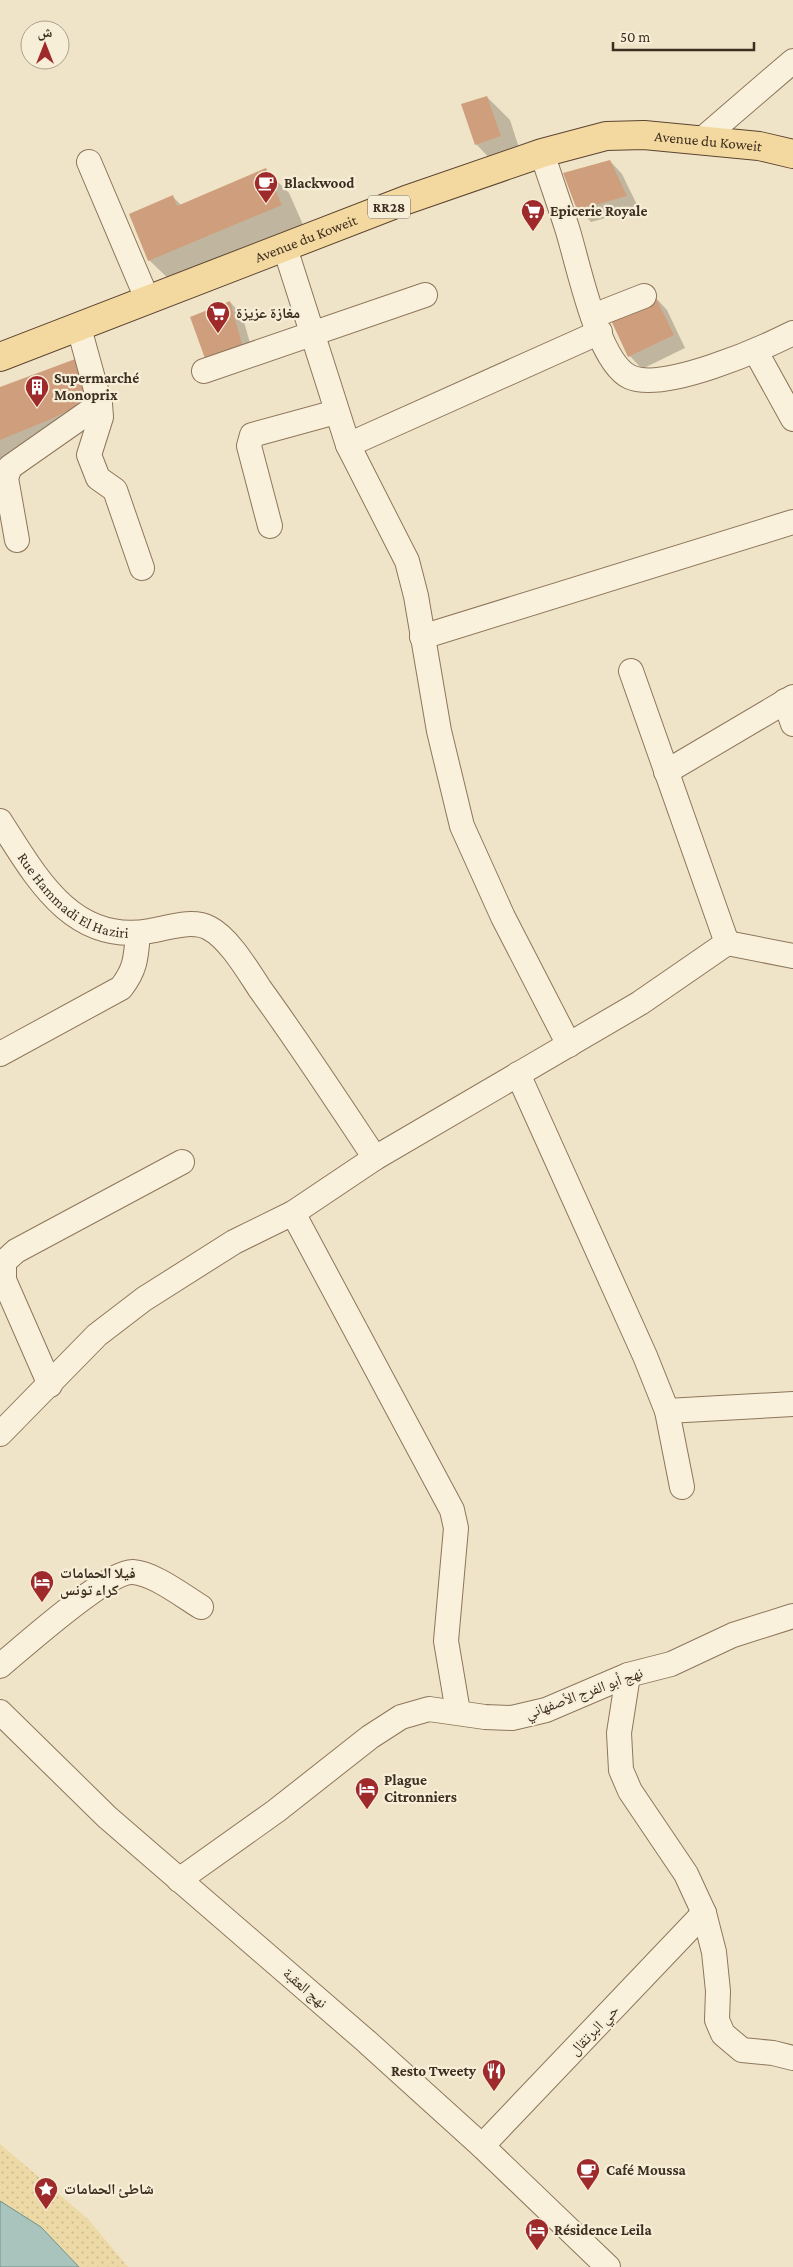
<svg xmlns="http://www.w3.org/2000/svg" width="793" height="2267" font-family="'Crimson Pro','Noto Naskh Arabic',serif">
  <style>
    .sand { fill: url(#sand-dots) }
    .water { fill: #a9c4bc; stroke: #6f938a }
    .shadow { fill: #0003 }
    .building { fill: #cf9f7d }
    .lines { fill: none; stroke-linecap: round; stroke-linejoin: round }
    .minor-casing { stroke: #8d765c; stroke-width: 26 }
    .major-casing { stroke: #5b4430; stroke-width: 30 }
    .minor { stroke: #faf1dc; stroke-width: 24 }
    .major { stroke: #f3d9a0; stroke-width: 28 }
    .labels { text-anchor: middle; stroke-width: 4.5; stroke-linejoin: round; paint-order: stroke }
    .shield { fill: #f7eed8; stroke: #756857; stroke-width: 1 }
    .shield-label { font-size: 14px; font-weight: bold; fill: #3d2e20 }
    .street-label { font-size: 15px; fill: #3d2e20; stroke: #f7eed8 }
    .poi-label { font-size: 15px; font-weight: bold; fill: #3d2e20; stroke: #f7eed8; text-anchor: start }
  </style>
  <defs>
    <pattern id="sand-dots" width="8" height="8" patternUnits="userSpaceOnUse" patternTransform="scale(1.25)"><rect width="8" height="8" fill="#ecd9a5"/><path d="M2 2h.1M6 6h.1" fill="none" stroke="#cbbb8e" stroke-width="1.8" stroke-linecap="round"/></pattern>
  </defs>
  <rect width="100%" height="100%" fill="#f0e4c8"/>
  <path class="sand" d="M0 2144 88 2219 128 2267H79L41 2227 0 2201Z"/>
  <path class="water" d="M0 2201 41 2227 79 2267H0Z"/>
  <g class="shadow">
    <path d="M487 97 510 120 523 160 499 168 476 144Z"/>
    <path d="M610 161 622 174 639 209 591 222 579 209Z"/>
    <path d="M266 170 289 193 305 229 173 283 149 260 173 197 181 205Z"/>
    <path d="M655 297 667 310 685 348 642 369 630 356Z"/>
    <path d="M230 302 242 315 256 364 221 376Z"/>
    <path d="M0 388 107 409 64 431 0 458Z"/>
  </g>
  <g class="building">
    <path d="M487 96 501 136 475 145 461 104Z"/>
    <path d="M610 160 627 196 577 210 563 173Z"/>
    <path d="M266 168 282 205 148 261 129 214 173 195 177 206Z"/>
    <path d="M655 296 674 335 628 357 610 318Z"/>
    <path d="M230 301 244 351 207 364 190 317Z"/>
    <path d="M78 358 95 397 51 419 0 440V387Z"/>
  </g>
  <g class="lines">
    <g class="minor-casing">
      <g id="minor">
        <path d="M700 141 793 61"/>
        <path d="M542 153C550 178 559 203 567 228 578 262 597 362 630 377 664 392 761 349 793 333"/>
        <path d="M89 162 148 301"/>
        <path d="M285 248 348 445 407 561 416 596 439 731 462 826 503 917 569 1045"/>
        <path d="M593 316 644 296"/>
        <path d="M79 328 100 404 101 417 89 455 98 478 115 490 142 568"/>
        <path d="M756 352 793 419"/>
        <path d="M204 371 425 295"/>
        <path d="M348 445 600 332"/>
        <path d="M270 526 249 446 252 435 336 412"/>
        <path d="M17 540 6 478 10 467 100 404"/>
        <path d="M422 637 793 522"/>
        <path d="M631 671 727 943"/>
        <path d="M785 701 793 724"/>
        <path d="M666 772 793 697"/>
        <path id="s1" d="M0 821C36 877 72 945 150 931 168 928 192 919 209 928 229 938 248 971 260 989 300 1044 337 1101 375 1158"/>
        <path d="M0 1054 121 988C136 969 136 957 138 933"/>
        <path d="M518 1074 645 1356 667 1411 682 1487"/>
        <path d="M293 1213 452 1510 456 1528 446 1641 458 1712"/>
        <path d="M50 1385 4 1280V1262L16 1251 182 1162"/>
        <path d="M667 1411 793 1404"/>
        <path d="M0 1434 97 1335 144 1299 234 1242 293 1213 375 1158 640 1003 727 943 793 956"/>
        <path d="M0 1666C23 1647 107 1571 133 1572 153 1573 183 1596 201 1607"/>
        <path d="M628 1675 619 1733 621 1770 630 1791 686 1874 704 1913 714 1952 718 1991 717 2020 723 2034 742 2050 773 2053 793 2058"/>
        <path d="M0 1712 107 1817 366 2041 482 2146 608 2267"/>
        <path d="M179 1880 276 1811 370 1737 401 1717 429 1709 485 1717 512 1718 546 1710 628 1675 671 1664 733 1635 793 1616"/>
        <path d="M482 2146 704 1913"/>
      </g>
    </g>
    <g class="major-casing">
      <g id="major">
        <path id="s2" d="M0 357 406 200 542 153 606 136 644 135 759 146 793 154"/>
      </g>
    </g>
    <use href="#minor" class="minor"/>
    <use href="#major" class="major"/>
  </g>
  <defs>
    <g id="cafe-pin" transform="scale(1.25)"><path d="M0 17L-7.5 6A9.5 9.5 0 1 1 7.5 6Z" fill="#9e2a2b" stroke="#f7eed8"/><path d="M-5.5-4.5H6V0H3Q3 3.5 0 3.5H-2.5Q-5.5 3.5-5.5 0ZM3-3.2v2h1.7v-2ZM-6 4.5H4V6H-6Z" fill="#fff"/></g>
    <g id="supermarket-pin" transform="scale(1.25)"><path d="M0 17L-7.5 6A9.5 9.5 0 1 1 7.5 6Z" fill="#9e2a2b" stroke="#f7eed8"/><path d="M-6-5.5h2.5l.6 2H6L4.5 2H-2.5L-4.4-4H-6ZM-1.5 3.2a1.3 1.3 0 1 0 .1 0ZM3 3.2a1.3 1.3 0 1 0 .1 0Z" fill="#fff"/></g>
    <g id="building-pin" transform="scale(1.25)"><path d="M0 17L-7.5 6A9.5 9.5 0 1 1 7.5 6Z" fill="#9e2a2b" stroke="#f7eed8"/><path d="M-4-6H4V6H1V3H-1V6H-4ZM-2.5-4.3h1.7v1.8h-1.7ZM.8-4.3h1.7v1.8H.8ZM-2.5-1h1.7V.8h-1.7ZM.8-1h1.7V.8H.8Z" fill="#fff"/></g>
    <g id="hotel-pin" transform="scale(1.25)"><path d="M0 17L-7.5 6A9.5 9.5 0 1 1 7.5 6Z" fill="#9e2a2b" stroke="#f7eed8"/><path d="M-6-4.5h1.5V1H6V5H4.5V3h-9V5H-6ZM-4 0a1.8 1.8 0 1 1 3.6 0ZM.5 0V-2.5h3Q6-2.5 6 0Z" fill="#fff"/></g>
    <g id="restaurant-pin" transform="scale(1.25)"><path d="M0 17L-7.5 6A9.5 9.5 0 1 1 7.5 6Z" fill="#9e2a2b" stroke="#f7eed8"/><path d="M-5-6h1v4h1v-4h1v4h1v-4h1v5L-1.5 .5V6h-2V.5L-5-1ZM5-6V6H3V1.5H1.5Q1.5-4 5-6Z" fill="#fff"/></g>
    <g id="sight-pin" transform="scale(1.25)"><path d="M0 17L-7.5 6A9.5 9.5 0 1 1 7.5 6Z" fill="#9e2a2b" stroke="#f7eed8"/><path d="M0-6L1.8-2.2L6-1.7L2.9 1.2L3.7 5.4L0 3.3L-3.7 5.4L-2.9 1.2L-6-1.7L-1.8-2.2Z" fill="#fff"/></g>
  </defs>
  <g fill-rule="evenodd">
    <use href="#cafe-pin" x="266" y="183"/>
    <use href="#supermarket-pin" x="533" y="211"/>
    <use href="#supermarket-pin" x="218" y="313"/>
    <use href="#building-pin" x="37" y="387"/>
    <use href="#hotel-pin" x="42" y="1582"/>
    <use href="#hotel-pin" x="367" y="1789"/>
    <use href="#restaurant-pin" x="494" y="2071"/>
    <use href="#cafe-pin" x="588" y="2170"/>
    <use href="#sight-pin" x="46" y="2189"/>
    <use href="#hotel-pin" x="537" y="2230"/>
  </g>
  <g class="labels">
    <rect class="shield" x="368" y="195.5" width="42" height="23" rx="4"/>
    <g class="shield-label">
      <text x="389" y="212">RR28</text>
    </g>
    <g class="street-label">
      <text dy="5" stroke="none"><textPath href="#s2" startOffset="748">Avenue du Koweit</textPath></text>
      <text dy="5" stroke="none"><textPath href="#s2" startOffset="328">Avenue du Koweit</textPath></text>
      <text dy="5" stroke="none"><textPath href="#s1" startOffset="109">Rue Hammadi El Haziri</textPath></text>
      <text transform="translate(584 1693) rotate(-20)" y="5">نهج أبو الفرج الأصفهاني</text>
      <text transform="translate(305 1988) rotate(41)" y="5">نهج العقبة</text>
      <text transform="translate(594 2030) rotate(-46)" y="5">حي البرتقال</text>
    </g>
    <g class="poi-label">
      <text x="284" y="188">Blackwood</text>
      <text x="550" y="216">Epicerie Royale</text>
      <text x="236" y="318">مغازة عزيزة</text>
      <text x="54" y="383">Supermarché<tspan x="54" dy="17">Monoprix</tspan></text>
      <text x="60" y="1578">فيلا الحمامات<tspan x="60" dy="17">كراء تونس</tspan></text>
      <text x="384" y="1785">Plague<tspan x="384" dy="17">Citronniers</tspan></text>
      <text x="476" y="2076" text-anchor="end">Resto Tweety</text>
      <text x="606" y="2175">Café Moussa</text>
      <text x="64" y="2194">شاطئ الحمامات</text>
      <text x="554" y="2235">Résidence Leila</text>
    </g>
  </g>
  <g transform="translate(45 45)"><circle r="24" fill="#f7eed8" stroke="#ada18e"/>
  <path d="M0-4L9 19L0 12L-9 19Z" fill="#9e2a2b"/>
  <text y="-8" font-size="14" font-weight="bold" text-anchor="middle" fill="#3d2e20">ش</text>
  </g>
  <path d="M613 42v8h141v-8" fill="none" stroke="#3d2e20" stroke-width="2.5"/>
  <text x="620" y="42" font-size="15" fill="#3d2e20" stroke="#f7eed8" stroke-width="4" paint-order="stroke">50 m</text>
</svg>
